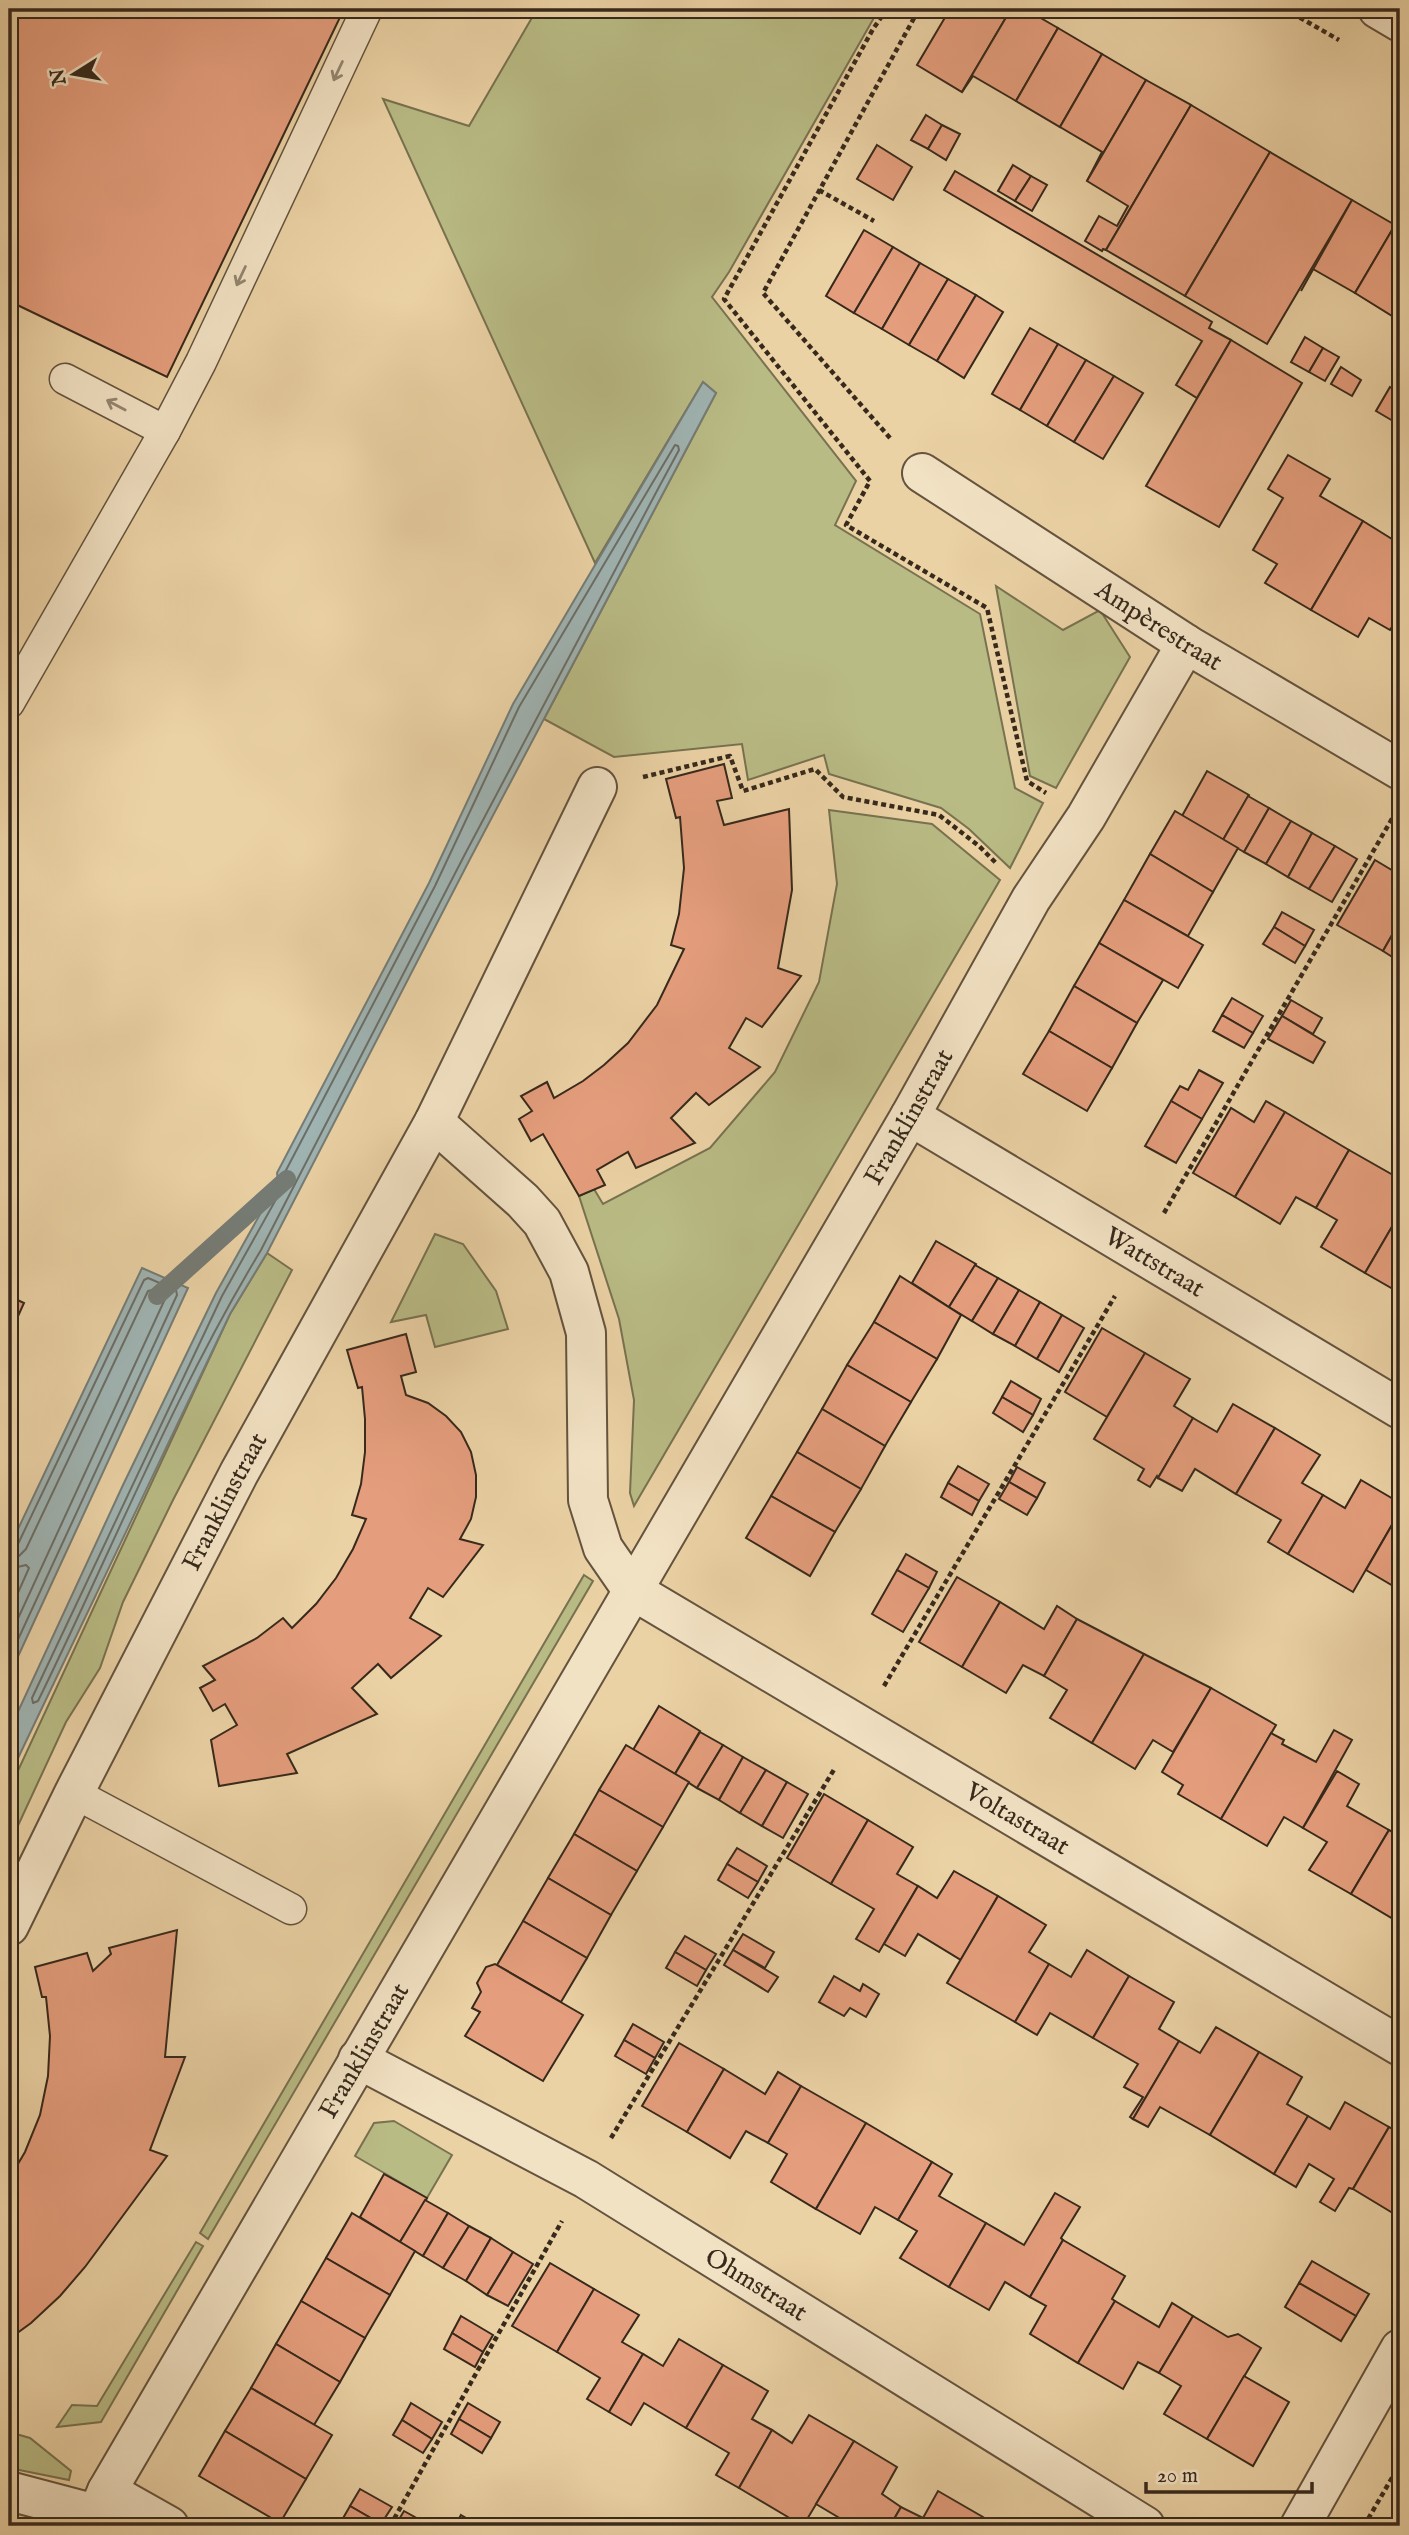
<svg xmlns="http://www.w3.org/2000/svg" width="1409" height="2535" font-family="'IM FELL English',serif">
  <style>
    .green { fill: #b9bb85; stroke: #787250; stroke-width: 2 }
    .water { fill: #9fb4b3; stroke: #757c76; stroke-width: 2 }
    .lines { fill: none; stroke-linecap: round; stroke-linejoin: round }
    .shore { stroke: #6b6e67; stroke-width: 2 }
    .stream { stroke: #757c76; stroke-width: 18 }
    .building { fill: #e59e7d; stroke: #37291b; stroke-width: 2 }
    .service-casing { stroke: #64533e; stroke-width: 33 }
    .minor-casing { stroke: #64533e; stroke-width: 42 }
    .path { stroke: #37291b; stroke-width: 4.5; stroke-dasharray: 5 3.5; stroke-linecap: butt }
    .service { stroke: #f2e2c4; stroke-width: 30 }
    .minor { stroke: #f2e2c4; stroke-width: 38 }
    .oneway { stroke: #948670 }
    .labels { text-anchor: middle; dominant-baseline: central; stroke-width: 7; stroke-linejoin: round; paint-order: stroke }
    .street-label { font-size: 26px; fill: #37291b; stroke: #f2e2c4 }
  </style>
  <rect width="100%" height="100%" fill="#ebd2a5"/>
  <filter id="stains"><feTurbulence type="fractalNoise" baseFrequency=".00286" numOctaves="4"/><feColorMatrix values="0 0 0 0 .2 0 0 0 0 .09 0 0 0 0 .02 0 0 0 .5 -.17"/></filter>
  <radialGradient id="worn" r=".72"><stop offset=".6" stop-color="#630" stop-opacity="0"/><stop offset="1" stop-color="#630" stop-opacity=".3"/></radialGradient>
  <!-- green -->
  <g class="green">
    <polygon points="537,9 879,9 729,272 712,297 856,481 835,525 980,614 1015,788 1043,803 1010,868 969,829 941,808 829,774 824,755 748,780 742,744 614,757 544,719 716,393 703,382 595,563 383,99 469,126"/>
    <polygon points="996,586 1063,630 1100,610 1130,657 1056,788 1030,776"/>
    <polygon points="829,810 932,824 1000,880 634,1506 630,1493 634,1400 619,1319 579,1196 594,1189 603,1204 710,1148 775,1072 819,982 837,884"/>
    <polygon points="435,1234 463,1244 496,1291 508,1329 435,1347 426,1315 391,1322"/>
    <polygon points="267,1253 292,1270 173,1500 123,1602 100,1668 66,1722 9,1845 9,1790 230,1314"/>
    <polygon points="584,1575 593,1581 208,2239 200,2233"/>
    <polygon points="394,2121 452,2155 427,2198 355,2156 374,2123"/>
    <polygon points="196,2242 203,2246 101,2422 57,2427 72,2405 97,2406"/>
    <polygon points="9,2432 30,2438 71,2471 69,2480 9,2468"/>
  </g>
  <!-- water -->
  <g class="water">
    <polygon points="703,382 716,393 470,859 267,1253 230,1314 9,1777 9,1731 123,1485 216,1293 278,1182 277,1173 429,883 513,704"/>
    <polygon points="142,1268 188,1288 9,1676 9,1548"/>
  </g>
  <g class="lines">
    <!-- shore -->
    <g class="shore">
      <path d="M675,445L678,446L679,450L659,487L464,856L261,1250C174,1394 112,1550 38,1701L33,1703L32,1698L222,1296L284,1185V1174L435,886L519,707Z"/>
      <polyline points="9,1549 15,1548 18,1544 144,1280 148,1278 176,1290 177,1295 9,1659"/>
      <polyline points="9,1558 19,1556 26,1549 148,1291 152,1290 164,1295 165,1299 9,1638"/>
      <polyline points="9,1569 26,1565 29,1568 9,1613"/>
    </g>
    <!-- stream -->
    <polyline class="stream" points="157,1296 287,1179"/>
  </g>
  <!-- building -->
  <g class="building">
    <polygon points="9,9 344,9 167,377 9,301"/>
    <polygon points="950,9 1011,9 962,92 917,65"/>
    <polygon points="1011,9 1025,9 1058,28 1016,101 973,76 962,92"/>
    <polygon points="1058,28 1102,54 1060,127 1016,101"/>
    <polygon points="1102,54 1146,80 1087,181 1102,152 1060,127"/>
    <polygon points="1146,80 1191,105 1106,250 1103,249 1102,251 1085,241 1099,216 1117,226 1128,206 1087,181"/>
    <polygon points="1191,105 1270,152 1185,296 1106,250"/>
    <polygon points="926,115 942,125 928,149 911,140"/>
    <polygon points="942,125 960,134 946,160 928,149"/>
    <polygon points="877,145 912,167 893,200 857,179"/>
    <polygon points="1270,152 1352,200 1267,344 1185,296"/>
    <polygon points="1013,165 1031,176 1015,201 998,191"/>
    <polygon points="955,171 1212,322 1209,328 1231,340 1197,398 1176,385 1202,341 944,190"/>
    <polygon points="1031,176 1047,185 1032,211 1015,201"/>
    <polygon points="1352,200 1395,225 1355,293 1313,269 1301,291"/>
    <polygon points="1395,225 1400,229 1400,313 1397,319 1355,293"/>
    <polygon points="864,230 893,247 854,313 826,296"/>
    <polygon points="893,247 920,263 882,329 854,313"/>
    <polygon points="920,263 948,279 909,345 882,329"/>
    <polygon points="948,279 976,295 937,361 909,345"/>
    <polygon points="976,295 1003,312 964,378 937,361"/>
    <polygon points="1030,328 1058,344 1020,410 992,394"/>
    <polygon points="1305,337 1323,348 1309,372 1291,362"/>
    <polygon points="1231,340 1302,383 1219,527 1146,486"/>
    <polygon points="1058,344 1086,360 1047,426 1020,410"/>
    <polygon points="1323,348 1339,357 1325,381 1309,372"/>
    <polygon points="1086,360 1114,376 1074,442 1047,426"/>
    <polygon points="1341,367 1361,380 1352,396 1331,384"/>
    <polygon points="1114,376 1143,393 1103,459 1074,442"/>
    <polygon points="1390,387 1400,393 1400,409 1393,421 1376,411"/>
    <polygon points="1288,455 1330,479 1320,496 1363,521 1311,610 1265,583 1277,564 1253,550 1283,498 1268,489"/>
    <polygon points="1363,521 1400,544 1400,614 1390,630 1369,618 1358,637 1311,610"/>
    <polygon points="724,764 732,798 717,801 724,825 789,809 792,890 778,968 801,976 762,1027 746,1018 729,1048 760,1067 709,1105 696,1093 671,1118 695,1143 636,1168 628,1152 597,1170 605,1185 579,1196 543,1134 531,1141 519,1119 532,1111 521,1096 547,1082 554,1098 583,1081 604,1065 628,1043 657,1005 684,949 671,945 679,914 684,868 680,817 676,818 666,779"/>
    <polygon points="1207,771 1249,795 1223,840 1182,816"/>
    <polygon points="1248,796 1269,808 1244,852 1223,840"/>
    <polygon points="1269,808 1291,821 1266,864 1244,852"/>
    <polygon points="1175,811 1238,848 1213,892 1150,854"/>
    <polygon points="1291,821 1312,833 1288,877 1266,864"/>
    <polygon points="1312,833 1335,846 1309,889 1288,877"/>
    <polygon points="1335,846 1357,859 1332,902 1309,889"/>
    <polygon points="1150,854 1213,892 1188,936 1124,900"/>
    <polygon points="1375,860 1400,875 1400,921 1383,951 1337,925"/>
    <polygon points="1124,900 1203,945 1178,988 1099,943"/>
    <polygon points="1282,912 1314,930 1305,946 1274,927"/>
    <polygon points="1400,921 1400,962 1383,951"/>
    <polygon points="1274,927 1305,946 1295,963 1263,944"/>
    <polygon points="1099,943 1163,980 1137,1023 1074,986"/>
    <polygon points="1074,986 1137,1023 1112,1068 1049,1031"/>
    <polygon points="1232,998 1263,1016 1253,1033 1222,1015"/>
    <polygon points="1291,1000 1322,1018 1313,1034 1282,1016"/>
    <polygon points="1222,1015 1253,1033 1244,1048 1213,1031"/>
    <polygon points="1282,1016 1325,1042 1313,1063 1268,1039"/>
    <polygon points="1049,1031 1112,1068 1087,1111 1023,1074"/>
    <polygon points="1199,1070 1223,1083 1202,1119 1171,1101 1180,1086 1188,1090"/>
    <polygon points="1171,1101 1202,1119 1176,1163 1145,1146"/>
    <polygon points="1266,1101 1285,1112 1235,1197 1193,1173 1231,1108 1254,1122"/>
    <polygon points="1285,1112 1349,1150 1316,1208 1296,1197 1280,1224 1235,1197"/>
    <polygon points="1349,1150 1400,1179 1400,1213 1365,1273 1321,1247 1337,1220 1316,1208"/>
    <polygon points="1400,1213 1400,1293 1365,1273"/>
    <polygon points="936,1241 976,1264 949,1307 912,1283"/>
    <polygon points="975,1265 998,1278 972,1321 949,1307"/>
    <polygon points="900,1276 961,1315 937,1359 874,1322"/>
    <polygon points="998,1278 1019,1290 993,1334 972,1321"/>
    <polygon points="1019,1290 1040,1302 1015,1346 993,1334"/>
    <polygon points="9,1296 24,1303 9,1336"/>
    <polygon points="1040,1302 1062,1315 1037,1359 1015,1346"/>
    <polygon points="1062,1315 1084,1328 1059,1372 1037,1359"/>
    <polygon points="874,1322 937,1359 911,1402 847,1365"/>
    <polygon points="1102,1328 1145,1353 1107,1417 1065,1392"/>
    <polygon points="406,1334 416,1372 401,1376 406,1395 428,1403 446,1416 461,1432 471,1452 476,1475 476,1497 471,1519 460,1539 483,1545 443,1597 428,1588 410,1618 441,1636 391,1678 378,1664 352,1688 377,1714 287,1754 297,1773 219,1786 211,1740 237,1725 225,1704 213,1711 200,1688 215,1680 203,1666 257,1638 283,1618 292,1628 316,1604 336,1578 353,1549 366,1519 352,1515 361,1484 365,1452 365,1419 362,1387 358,1388 347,1350"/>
    <polygon points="1145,1353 1190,1379 1174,1406 1193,1418 1158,1478 1157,1476 1150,1487 1138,1480 1144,1469 1094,1439"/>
    <polygon points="847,1365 911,1402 885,1446 822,1409"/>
    <polygon points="1011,1381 1041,1399 1033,1415 1002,1397"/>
    <polygon points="1002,1397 1033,1415 1023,1432 993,1413"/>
    <polygon points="1233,1404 1275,1428 1236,1494 1195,1469 1182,1491 1158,1478 1193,1418 1217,1432"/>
    <polygon points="822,1409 885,1446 861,1489 797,1452"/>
    <polygon points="1275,1428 1320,1455 1302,1483 1323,1495 1288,1554 1268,1542 1281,1520 1236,1494"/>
    <polygon points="797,1452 861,1489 835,1532 771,1496"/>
    <polygon points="958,1466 989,1484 979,1501 948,1483"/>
    <polygon points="1017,1467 1045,1483 1037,1498 1009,1482"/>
    <polygon points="1361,1480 1400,1503 1400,1511 1353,1592 1288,1554 1323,1495 1345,1508"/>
    <polygon points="1009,1482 1037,1498 1027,1515 999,1499"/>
    <polygon points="948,1483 979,1501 972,1515 941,1497"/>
    <polygon points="771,1496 835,1532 810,1576 746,1538"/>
    <polygon points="1400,1511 1400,1590 1366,1570"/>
    <polygon points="906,1554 937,1572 929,1588 897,1570"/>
    <polygon points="897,1570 929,1588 903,1632 872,1614"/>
    <polygon points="957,1577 1000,1602 962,1667 919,1642"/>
    <polygon points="1000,1602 1044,1629 1057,1606 1077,1619 1044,1676 1023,1665 1006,1693 962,1667"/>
    <polygon points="1077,1619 1144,1654 1092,1743 1050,1718 1067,1690 1044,1676"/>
    <polygon points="1144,1654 1211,1688 1173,1752 1153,1740 1135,1769 1092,1743"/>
    <polygon points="1211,1688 1276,1725 1221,1819 1178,1794 1183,1785 1162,1772"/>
    <polygon points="659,1706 700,1731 675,1774 633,1750"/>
    <polygon points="1334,1730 1352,1740 1303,1828 1284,1817 1267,1846 1221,1819 1271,1733 1284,1740 1282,1744 1316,1762"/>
    <polygon points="700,1732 723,1745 697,1788 675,1774"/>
    <polygon points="626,1745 689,1782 663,1827 599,1790"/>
    <polygon points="723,1745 743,1757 719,1800 697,1788"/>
    <polygon points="743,1757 766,1770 740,1813 719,1800"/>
    <polygon points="766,1770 787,1782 762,1826 740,1813"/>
    <polygon points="1337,1771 1359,1784 1347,1806 1389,1830 1351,1894 1309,1870 1327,1842 1303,1828"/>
    <polygon points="787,1782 808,1794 783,1838 762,1826"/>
    <polygon points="599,1790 663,1827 637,1871 574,1834"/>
    <polygon points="824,1794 868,1820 831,1884 787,1858"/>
    <polygon points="868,1820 913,1847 897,1874 918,1886 879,1952 856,1939 874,1909 831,1884"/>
    <polygon points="1389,1830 1400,1837 1400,1911 1395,1920 1351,1894"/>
    <polygon points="574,1834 637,1871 611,1915 548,1878"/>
    <polygon points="737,1848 767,1866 758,1882 727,1864"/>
    <polygon points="727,1864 758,1882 748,1898 718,1880"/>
    <polygon points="954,1871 998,1896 961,1960 918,1934 905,1956 884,1944 918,1886 937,1898"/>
    <polygon points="548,1878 611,1915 587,1958 523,1921"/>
    <polygon points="998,1896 1046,1925 1029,1952 1049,1964 1015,2022 947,1983"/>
    <polygon points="523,1921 587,1958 561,2002 497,1965"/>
    <polygon points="177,1930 165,2057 185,2057 150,2150 167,2156 85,2267 60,2296 31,2323 9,2339 9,2179 25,2152 40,2115 48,2076 50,2036 46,1997 42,1997 35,1967 87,1953 93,1971 111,1954 109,1948"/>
    <polygon points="743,1934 774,1952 765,1968 733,1950"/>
    <polygon points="685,1936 716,1954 706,1970 675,1952"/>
    <polygon points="733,1950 778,1977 768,1992 724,1965"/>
    <polygon points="1087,1950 1129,1976 1093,2038 1050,2013 1037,2035 1015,2022 1049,1964 1071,1977"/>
    <polygon points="675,1952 706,1970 697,1986 666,1968"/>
    <polygon points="495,1964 583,2015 543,2081 465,2036 480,2012 472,2008 481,1992 477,1983 486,1967"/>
    <polygon points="834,1976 860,1991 863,1984 879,1994 866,2017 850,2008 844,2016 819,2002"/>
    <polygon points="1129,1976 1174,2002 1159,2029 1179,2041 1133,2119 1130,2117 1143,2097 1124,2087 1138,2064 1093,2038"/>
    <polygon points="633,2024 664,2042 655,2058 624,2040"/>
    <polygon points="1216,2027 1259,2052 1210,2135 1160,2107 1148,2127 1133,2119 1179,2041 1200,2053"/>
    <polygon points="624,2040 655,2058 646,2074 615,2056"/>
    <polygon points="679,2043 724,2069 687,2132 642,2106"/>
    <polygon points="1259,2052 1302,2077 1287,2104 1308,2116 1274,2174 1210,2135"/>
    <polygon points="724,2069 765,2094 778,2072 801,2086 768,2143 746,2131 730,2158 687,2132"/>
    <polygon points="801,2086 866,2123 816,2209 771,2182 787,2154 768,2143"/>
    <polygon points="1345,2102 1389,2127 1353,2189 1349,2188 1335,2211 1320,2202 1334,2179 1309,2164 1296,2187 1274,2174 1308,2116 1330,2129"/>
    <polygon points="866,2123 932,2162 898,2220 875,2207 860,2234 816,2209"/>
    <polygon points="1389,2127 1400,2134 1400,2209 1396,2215 1353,2189"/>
    <polygon points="932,2162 952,2174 939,2196 986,2223 949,2287 900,2258 917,2231 898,2220"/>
    <polygon points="384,2174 427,2198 400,2242 360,2217"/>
    <polygon points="1055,2193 1080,2207 1061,2238 1063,2240 1030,2297 1005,2282 989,2310 949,2287 986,2223 1024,2245"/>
    <polygon points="425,2200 448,2213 423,2256 400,2242"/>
    <polygon points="352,2213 415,2251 390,2295 326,2258"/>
    <polygon points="448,2213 469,2226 443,2268 423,2256"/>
    <polygon points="469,2226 491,2238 466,2281 443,2268"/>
    <polygon points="491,2238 513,2252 487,2295 466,2281"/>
    <polygon points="1063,2240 1125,2276 1112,2299 1115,2301 1078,2363 1030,2334 1046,2306 1030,2297"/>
    <polygon points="513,2252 533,2264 508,2306 487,2295"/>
    <polygon points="326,2258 390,2295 365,2338 301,2301"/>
    <polygon points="1312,2261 1369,2294 1356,2316 1299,2283"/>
    <polygon points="550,2263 594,2289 557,2352 512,2326"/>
    <polygon points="1299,2283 1356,2316 1341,2341 1285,2307"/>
    <polygon points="594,2289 639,2315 622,2342 643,2354 609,2412 587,2399 600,2378 557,2352"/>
    <polygon points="301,2301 365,2338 340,2382 276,2344"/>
    <polygon points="1115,2301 1159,2327 1172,2303 1193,2316 1159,2373 1138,2362 1123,2389 1078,2363"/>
    <polygon points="461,2316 493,2335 483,2352 452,2333"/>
    <polygon points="1193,2316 1228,2337 1238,2334 1261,2348 1207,2439 1164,2414 1181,2386 1159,2373"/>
    <polygon points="452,2333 483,2352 475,2367 444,2349"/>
    <polygon points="679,2339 723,2365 686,2428 644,2403 631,2425 609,2412 643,2354 663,2366"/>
    <polygon points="276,2344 340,2382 314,2425 251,2388"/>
    <polygon points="723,2365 768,2391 752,2419 772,2430 739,2488 716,2475 729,2453 686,2428"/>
    <polygon points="1244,2376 1289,2402 1253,2466 1207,2439"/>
    <polygon points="251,2388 332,2435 306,2479 225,2431"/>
    <polygon points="411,2403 442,2422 432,2439 402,2420"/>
    <polygon points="468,2403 500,2422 491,2438 459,2419"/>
    <polygon points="809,2415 854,2441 803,2526 739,2488 772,2430 792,2443"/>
    <polygon points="459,2419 491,2438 482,2453 451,2434"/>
    <polygon points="402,2420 432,2439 423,2453 393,2435"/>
    <polygon points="225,2431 306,2479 280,2523 199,2476"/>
    <polygon points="854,2441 897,2467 882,2494 901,2507 890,2526 853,2526 816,2504"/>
    <polygon points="360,2489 392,2507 381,2524 350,2506"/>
    <polygon points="938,2491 983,2517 977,2526 890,2526 901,2507 923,2518"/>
    <polygon points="350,2506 381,2524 380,2526 346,2526 347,2523 342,2520"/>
    <polygon points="404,2511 431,2526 395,2526"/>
    <polygon points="461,2515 480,2526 455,2526"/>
  </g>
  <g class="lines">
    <!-- service casing -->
    <g class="service-casing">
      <g id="service">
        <polyline points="65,379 165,431 201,362 367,9"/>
        <polyline points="9,703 165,431"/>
        <polyline points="74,1793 291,1909"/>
      </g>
    </g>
    <!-- minor casing -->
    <g class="minor-casing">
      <g id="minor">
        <polyline points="1378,9 1400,22"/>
        <path id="s1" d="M922,473L1186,644L1400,770"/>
        <path id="s2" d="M910,1116L1400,1409"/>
        <path id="s3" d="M434,1122L523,1201L542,1222L569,1272L586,1333L588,1500L603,1548L632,1590L1400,2046"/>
        <path id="s4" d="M9,1926L74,1793L239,1473L434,1122L597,787"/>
        <path id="s5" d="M358,2059L586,2179L1145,2526"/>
        <polyline points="9,2491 96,2514"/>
        <polyline points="107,2491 169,2526"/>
        <path id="s6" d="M92,2526L107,2491L910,1116L1031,899L1086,817L1186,644"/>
        <polyline points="1300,2526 1400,2349"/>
      </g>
    </g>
    <!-- path -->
    <g class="path">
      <polyline points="887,9 873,29 724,299 870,481 846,525 987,608 1027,781 1046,793"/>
      <polyline points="1285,9 1339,40"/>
      <polyline points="1392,71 1400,75"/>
      <polyline points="819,190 874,221"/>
      <polyline points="890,438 763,293 919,9"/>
      <polyline points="643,777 730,756 743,791 815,769 843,797 939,815 979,846 996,863"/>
      <polyline points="1164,1213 1393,817"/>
      <polyline points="884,1686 1115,1296"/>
      <polyline points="611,2138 835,1768"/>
      <polyline points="390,2526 562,2221"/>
      <polyline points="1364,2526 1400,2464"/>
    </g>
    <!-- service -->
    <use href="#service" class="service"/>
    <!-- minor -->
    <use href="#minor" class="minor"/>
  </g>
  <!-- one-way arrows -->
  <defs><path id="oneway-shaft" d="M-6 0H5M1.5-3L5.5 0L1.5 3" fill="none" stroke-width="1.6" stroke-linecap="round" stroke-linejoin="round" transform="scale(1.75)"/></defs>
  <g class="oneway">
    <use href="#oneway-shaft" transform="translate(338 71) rotate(115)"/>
    <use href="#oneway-shaft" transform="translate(241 276) rotate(115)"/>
    <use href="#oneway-shaft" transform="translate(116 405) rotate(-152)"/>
  </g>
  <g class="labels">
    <!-- street labels -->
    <g class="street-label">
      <text stroke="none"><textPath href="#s1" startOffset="282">Ampèrestraat</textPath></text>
      <text stroke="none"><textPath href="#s6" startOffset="1629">Franklinstraat</textPath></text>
      <text stroke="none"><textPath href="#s2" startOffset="285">Wattstraat</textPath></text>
      <text stroke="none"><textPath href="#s4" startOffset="476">Franklinstraat</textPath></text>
      <text stroke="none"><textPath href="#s3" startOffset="984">Voltastraat</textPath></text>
      <text stroke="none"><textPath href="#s6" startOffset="548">Franklinstraat</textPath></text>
      <text stroke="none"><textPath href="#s5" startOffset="458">Ohmstraat</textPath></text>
    </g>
  </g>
  <!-- margin -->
  <rect width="1409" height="2535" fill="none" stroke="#ebd2a5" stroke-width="35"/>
  <rect x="10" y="10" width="1388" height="2514" fill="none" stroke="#37291b" stroke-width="3.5"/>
  <rect x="18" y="18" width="1374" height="2500" fill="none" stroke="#37291b" stroke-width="2"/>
  <!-- north arrow -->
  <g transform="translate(74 74) rotate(259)" stroke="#f2e2c4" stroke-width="5" paint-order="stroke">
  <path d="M0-5L12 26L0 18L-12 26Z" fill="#37291b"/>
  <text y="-10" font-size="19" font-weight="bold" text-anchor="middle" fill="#37291b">N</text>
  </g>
  <!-- scale -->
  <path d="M1146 2482v10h166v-10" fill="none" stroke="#37291b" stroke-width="3.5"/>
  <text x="1157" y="2482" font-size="21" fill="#37291b" stroke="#f2e2c4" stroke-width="5" paint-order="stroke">20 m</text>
  <rect width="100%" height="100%" filter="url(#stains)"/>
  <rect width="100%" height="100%" fill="url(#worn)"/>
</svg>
